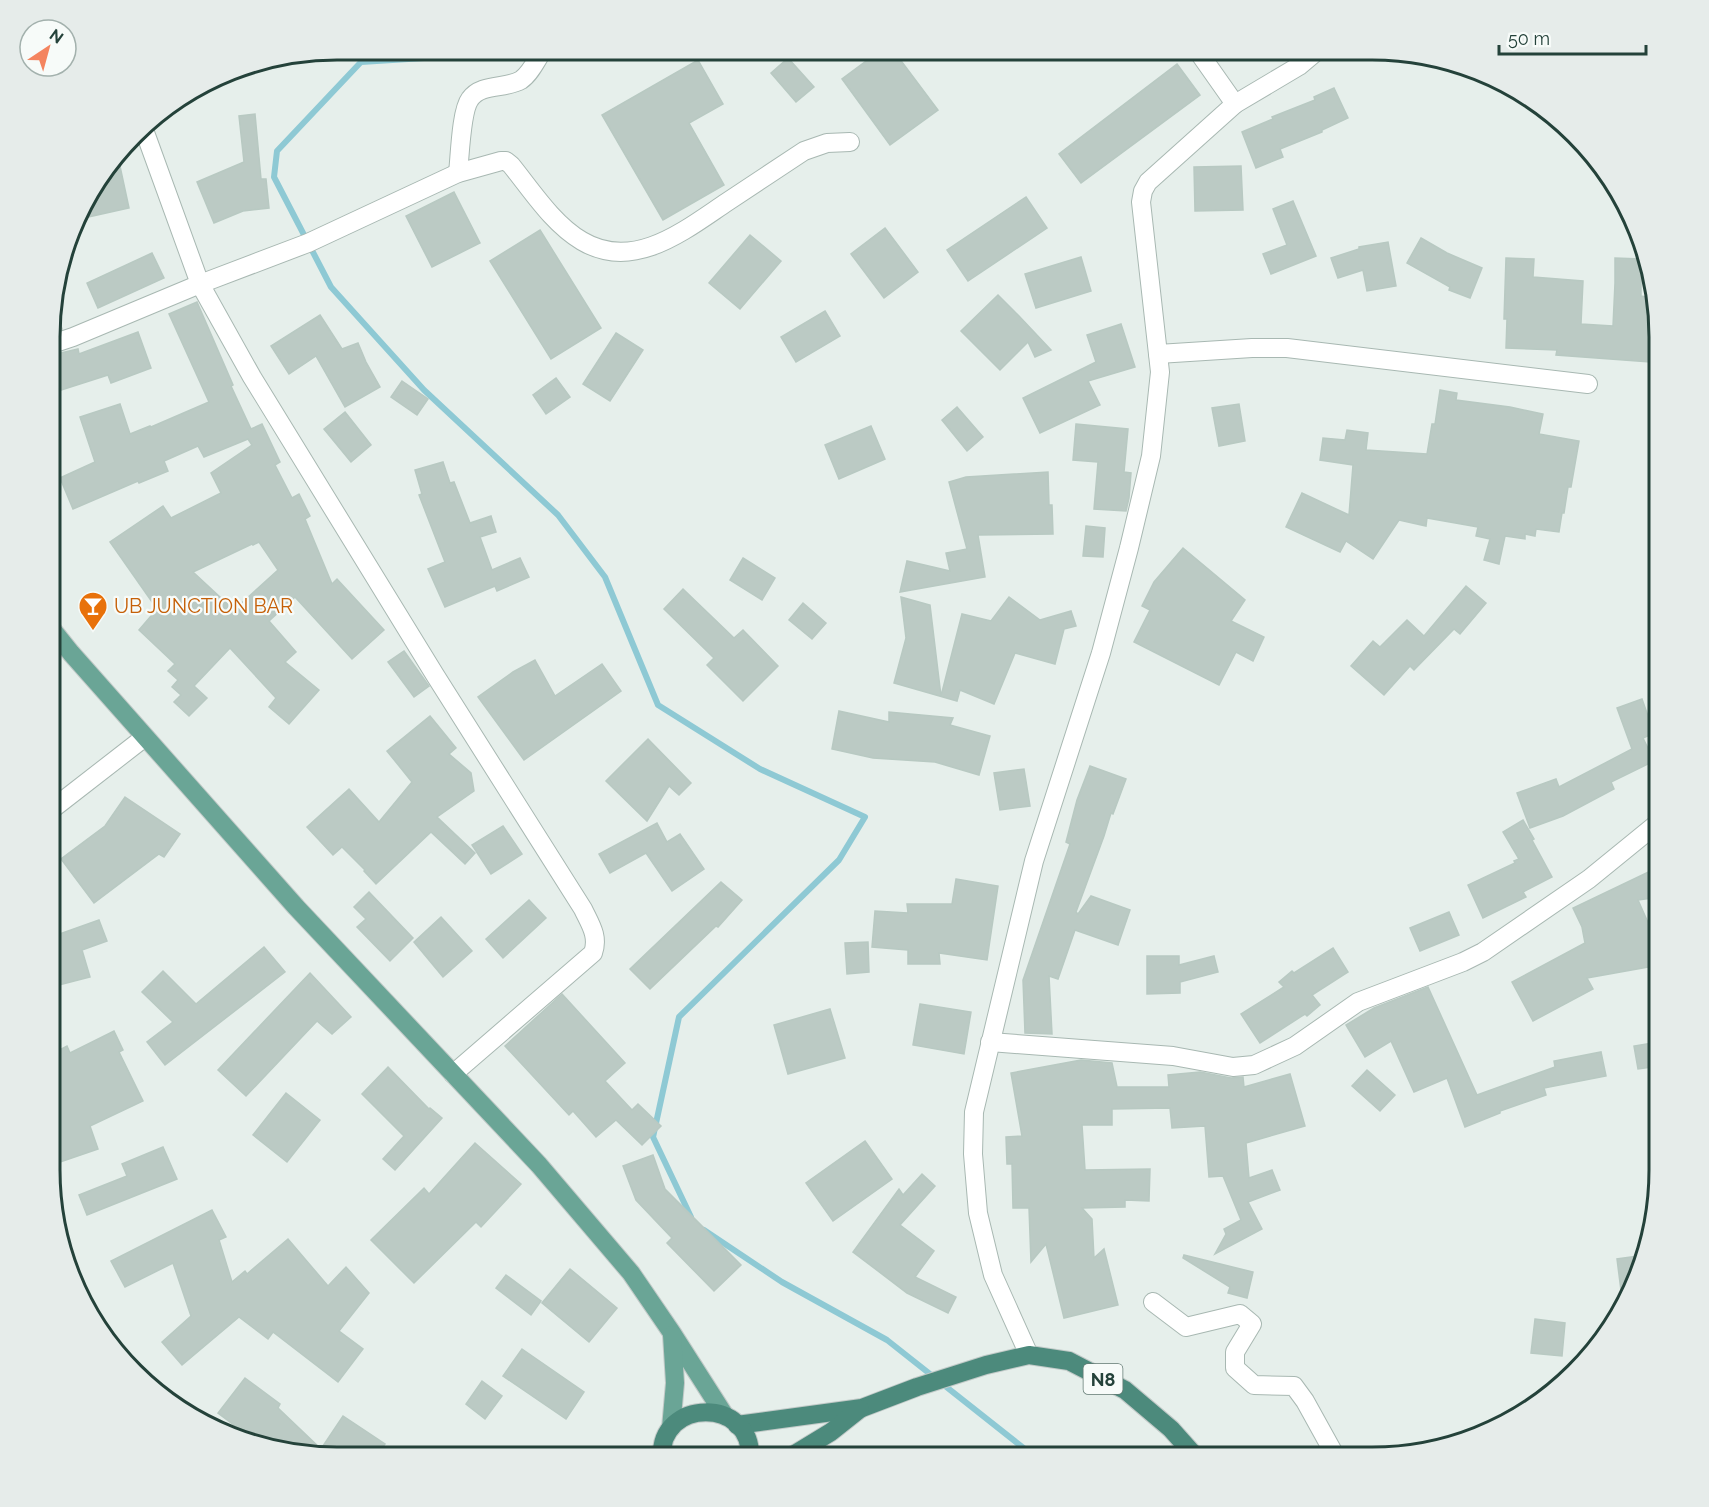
<svg xmlns="http://www.w3.org/2000/svg" width="1709" height="1507" font-family="Raleway,sans-serif">
  <style>
    .lines { fill: none; stroke-linecap: round; stroke-linejoin: round }
    .stream { stroke: #8ec9d4; stroke-width: 6 }
    .building { fill: #bbcac4; stroke: #b8c9c2; stroke-width: 1.5; fill-rule: evenodd }
    .minor-casing { stroke: #a8b8b2; stroke-width: 20 }
    .tertiary-casing { stroke: #a8b8b2; stroke-width: 20 }
    .primary-casing { stroke: #c2cac8; stroke-width: 20 }
    .trunk-casing { stroke: #c2cac8; stroke-width: 20 }
    .minor { stroke: #fff; stroke-width: 18 }
    .tertiary { stroke: #fff; stroke-width: 18 }
    .primary { stroke: #6aa596; stroke-width: 18 }
    .trunk { stroke: #4c8a7c; stroke-width: 18 }
    .labels { text-anchor: middle; dominant-baseline: central; stroke-width: 4.5; stroke-linejoin: round; paint-order: stroke }
    .shield { fill: #f7fbf9; stroke: #637a73; stroke-width: 1.5 }
    .shield-label { font-size: 18px; font-weight: bold; fill: #24423a }
    .food-label { font-size: 20px; fill: #c56008; stroke: #f7fbf9; text-anchor: start }
    .rim { fill: none; stroke: #24423a; stroke-width: 3 }
  </style>
  <rect width="100%" height="100%" fill="#e6efeb"/>
  <g class="lines">
    <!-- stream -->
    <g class="stream">
      <polyline points="488,50 487,54 361,62 277,151 274,177 331,287 424,390 558,515 605,577 658,705 760,769 865,817 839,860 679,1017 653,1137 691,1217"/>
      <polyline points="704,1230 782,1282 887,1340 1035,1457"/>
    </g>
  </g>
  <!-- building -->
  <g class="building">
    <polygon points="881,50 893,50 938,110 890,145 842,79"/>
    <polygon points="788,58 814,87 796,102 771,73"/>
    <polygon points="698,60 723,104 689,123 724,185 663,220 602,115"/>
    <polygon points="1177,64 1200,95 1081,183 1059,154"/>
    <polygon points="1334,88 1348,118 1322,130 1322,132 1280,149 1283,157 1256,168 1242,132 1273,119 1272,117 1315,100 1314,97"/>
    <polygon points="255,114 261,179 266,179 269,208 243,211 214,223 197,182 244,162 239,116"/>
    <polygon points="118,157 129,208 88,217 85,204 88,194"/>
    <polygon points="1241,166 1243,210 1195,211 1194,167"/>
    <polygon points="454,192 480,243 432,267 406,216"/>
    <polygon points="1026,197 1047,228 968,281 947,250"/>
    <polygon points="1293,201 1316,256 1271,274 1263,254 1287,245 1273,209"/>
    <polygon points="885,228 918,272 884,298 851,254"/>
    <polygon points="540,230 601,328 551,359 490,261"/>
    <polygon points="750,235 781,261 740,309 709,283"/>
    <polygon points="1421,238 1447,253 1482,268 1470,298 1449,290 1450,287 1407,263"/>
    <polygon points="1388,242 1396,286 1367,291 1363,270 1338,278 1331,258 1359,249 1359,247"/>
    <polygon points="152,253 164,278 98,308 87,283"/>
    <polygon points="1081,257 1091,291 1036,308 1025,274"/>
    <polygon points="1506,258 1534,259 1533,277 1583,281 1581,324 1613,326 1615,283 1615,258 1641,259 1641,296 1647,297 1645,312 1653,312 1650,362 1556,355 1557,350 1506,348 1507,319 1504,319"/>
    <polygon points="998,295 1019,316 1051,350 1035,357 1028,342 1000,370 961,331"/>
    <path d="M197,302L233,385L231,386L251,429L262,424L280,462L275,465L292,498L299,494L310,516L305,519L332,584L337,579L384,630L352,659L295,597L269,621L296,652L285,662L319,690L289,724L269,707L276,698L230,648L194,686L207,698L189,716L174,702L181,695L172,687L178,680L168,671L175,664L139,630L157,609L110,542L163,506L171,518L221,493L211,473L252,445L248,439L204,457L198,446L164,461L168,471L139,483L138,481L73,509L60,478L95,462L80,417L120,404L130,434L150,426L151,427L209,402L169,314ZM259,542L278,570L234,610L193,572L252,544L253,545Z"/>
    <polygon points="52,307 55,307 62,329 52,332"/>
    <polygon points="825,311 840,336 796,362 781,337"/>
    <polygon points="320,315 342,349 358,343 366,362 380,387 345,407 316,356 289,374 271,346"/>
    <polygon points="1121,324 1135,367 1088,381 1100,405 1040,433 1023,398 1096,362 1087,335"/>
    <polygon points="138,332 151,368 111,383 108,375 52,393 52,355 78,349 79,354"/>
    <polygon points="616,333 643,350 610,401 583,384"/>
    <polygon points="556,378 570,397 546,414 533,395"/>
    <polygon points="402,381 428,399 417,415 391,397"/>
    <polygon points="1440,390 1457,393 1456,400 1510,407 1543,414 1539,434 1579,441 1571,487 1568,487 1564,513 1562,513 1559,532 1536,529 1535,536 1525,534 1525,539 1505,536 1499,564 1484,560 1490,539 1476,536 1478,527 1427,518 1426,526 1399,520 1373,559 1346,541 1340,552 1286,527 1302,493 1349,515 1353,465 1320,460 1323,438 1345,440 1347,430 1368,433 1366,450 1427,454 1432,424 1435,424"/>
    <polygon points="1239,404 1245,441 1219,446 1212,408"/>
    <polygon points="957,407 983,437 967,451 942,420"/>
    <polygon points="345,412 371,445 351,462 324,429"/>
    <polygon points="1076,424 1128,429 1124,472 1131,473 1129,498 1126,511 1094,509 1098,462 1073,460"/>
    <polygon points="871,426 885,459 839,479 825,445"/>
    <polygon points="443,462 450,483 454,482 470,523 491,516 496,532 480,537 492,570 520,558 529,577 497,591 495,586 445,607 428,569 445,562 419,495 422,494 415,470"/>
    <polygon points="1048,472 1049,505 1052,505 1053,534 978,535 985,577 900,592 907,561 950,571 946,553 967,549 949,482 966,477"/>
    <polygon points="1086,526 1105,528 1103,557 1083,556"/>
    <polygon points="1183,548 1245,600 1231,621 1264,637 1253,661 1236,652 1219,685 1134,642 1150,610 1142,606 1154,582"/>
    <polygon points="743,558 775,578 762,600 730,580"/>
    <polygon points="1466,586 1486,603 1460,634 1454,629 1414,670 1410,666 1384,695 1351,666 1373,641 1380,647 1407,620 1424,636"/>
    <polygon points="683,589 734,638 743,630 778,666 743,701 707,665 714,658 664,609"/>
    <polygon points="901,597 930,605 941,696 962,614 991,621 1009,597 1040,620 1071,611 1076,626 1064,629 1055,664 1015,653 994,704 960,690 957,701 894,683 906,638"/>
    <polygon points="803,603 826,623 812,639 789,620"/>
    <polygon points="404,651 429,686 414,697 388,662"/>
    <polygon points="535,660 555,696 602,664 621,691 524,760 478,697 513,672"/>
    <polygon points="1642,699 1654,733 1643,738 1654,761 1611,782 1614,789 1563,816 1530,828 1517,793 1556,779 1559,787 1632,749 1617,708"/>
    <polygon points="839,711 889,722 889,712 953,718 950,725 990,736 979,775 935,762 873,758 832,749"/>
    <polygon points="430,716 456,748 449,754 471,773 474,791 437,817 475,853 465,864 431,832 376,884 364,871 365,870 342,847 333,855 307,827 349,789 379,822 412,782 387,751"/>
    <polygon points="648,739 691,783 679,795 669,786 647,821 606,781"/>
    <polygon points="1090,766 1126,779 1113,814 1111,813 1104,836 1076,912 1078,914 1091,896 1130,910 1118,945 1075,930 1058,979 1049,976 1052,1034 1025,1033 1023,980 1070,844 1066,842 1077,800"/>
    <polygon points="1024,769 1030,806 1000,810 994,773"/>
    <polygon points="125,797 180,834 164,857 159,854 94,903 61,859 105,826"/>
    <polygon points="1523,820 1534,839 1532,840 1552,877 1523,892 1526,897 1483,918 1468,885 1515,863 1514,861 1519,859 1503,832"/>
    <polygon points="657,823 667,842 680,834 704,869 672,891 646,853 610,873 599,854"/>
    <polygon points="503,826 522,854 491,874 472,845"/>
    <polygon points="1659,867 1659,897 1638,900 1650,927 1654,944 1659,944 1659,965 1587,978 1593,989 1533,1021 1512,982 1585,943 1582,927 1573,908"/>
    <polygon points="956,879 998,886 987,960 939,953 940,964 908,964 908,950 872,947 875,911 908,913 907,904 952,904"/>
    <polygon points="721,882 742,900 718,927 716,926 650,989 630,969"/>
    <polygon points="369,892 413,938 390,961 357,927 366,919 354,907"/>
    <polygon points="529,900 546,918 503,958 486,939"/>
    <polygon points="1449,912 1459,935 1420,951 1410,928"/>
    <polygon points="441,917 472,951 443,977 414,942"/>
    <polygon points="99,920 107,941 82,950 90,977 51,987 51,937"/>
    <polygon points="868,942 869,972 847,974 845,943"/>
    <polygon points="264,947 285,972 165,1065 147,1042 173,1022 142,992 163,971 196,1004"/>
    <polygon points="1333,948 1348,972 1312,995 1320,1005 1307,1016 1305,1014 1260,1043 1241,1014 1284,987 1279,982 1292,971 1294,973"/>
    <polygon points="1147,956 1179,956 1179,965 1214,956 1218,972 1180,982 1180,993 1147,994"/>
    <polygon points="310,973 351,1017 332,1034 317,1021 246,1096 218,1070"/>
    <polygon points="1428,987 1477,1095 1555,1067 1554,1061 1601,1052 1606,1076 1544,1088 1546,1095 1500,1111 1500,1113 1465,1127 1447,1078 1414,1092 1391,1041 1365,1057 1346,1025 1374,1008"/>
    <polygon points="562,994 625,1063 605,1081 632,1110 638,1104 661,1126 642,1145 616,1120 596,1137 573,1111 569,1115 505,1046"/>
    <polygon points="920,1004 971,1012 964,1054 913,1045"/>
    <polygon points="830,1009 845,1058 788,1074 774,1025"/>
    <polygon points="114,1031 123,1050 119,1052 143,1101 90,1126 98,1149 60,1162 54,1144 50,1145 50,1055 67,1046 70,1053"/>
    <polygon points="1659,1042 1659,1066 1638,1069 1634,1046"/>
    <polygon points="1081,1060 1112,1063 1117,1087 1169,1087 1168,1075 1200,1072 1231,1078 1243,1077 1244,1087 1290,1074 1305,1126 1246,1143 1249,1178 1272,1170 1280,1190 1248,1202 1262,1229 1215,1254 1226,1234 1224,1229 1241,1220 1223,1176 1209,1177 1205,1126 1172,1128 1170,1108 1112,1109 1112,1125 1082,1125 1085,1170 1150,1169 1149,1201 1125,1200 1125,1207 1082,1208 1092,1219 1094,1258 1104,1249 1118,1305 1064,1318 1046,1244 1031,1262 1029,1208 1013,1208 1012,1164 1007,1164 1006,1137 1022,1136 1011,1073"/>
    <polygon points="388,1067 429,1109 430,1108 442,1118 395,1170 383,1159 404,1136 362,1094"/>
    <polygon points="1367,1070 1395,1095 1380,1111 1352,1086"/>
    <polygon points="286,1093 320,1120 287,1162 253,1135"/>
    <polygon points="865,1141 892,1179 833,1221 806,1183"/>
    <polygon points="475,1143 521,1184 481,1227 476,1222 414,1283 371,1240 424,1188 429,1194"/>
    <polygon points="163,1147 177,1179 87,1215 79,1195 127,1176 122,1164"/>
    <polygon points="653,1155 665,1189 741,1265 714,1291 667,1243 672,1238 636,1200 623,1166"/>
    <polygon points="922,1174 935,1186 900,1225 934,1251 915,1277 956,1297 948,1313 907,1293 853,1252 899,1189 903,1195"/>
    <polygon points="212,1210 226,1237 219,1240 232,1282 245,1271 247,1274 288,1239 328,1286 346,1267 369,1293 339,1331 363,1349 338,1382 273,1332 268,1339 239,1317 182,1365 162,1342 191,1316 173,1263 125,1287 111,1261"/>
    <polygon points="1184,1255 1253,1272 1247,1298 1228,1293 1230,1287 1183,1258"/>
    <polygon points="1639,1256 1630,1297 1623,1306 1617,1259"/>
    <polygon points="570,1269 617,1308 589,1342 542,1303"/>
    <polygon points="506,1275 541,1301 531,1315 496,1288"/>
    <polygon points="1535,1319 1565,1323 1562,1356 1531,1353"/>
    <polygon points="522,1349 584,1392 566,1419 503,1376"/>
    <polygon points="245,1378 280,1404 278,1408 321,1449 343,1416 385,1444 376,1457 337,1457 250,1437 218,1413"/>
    <polygon points="482,1381 502,1396 485,1419 466,1404"/>
  </g>
  <g class="lines">
    <!-- minor casing -->
    <g class="minor-casing">
      <g id="minor">
        <polyline points="1235,104 1299,66 1318,50"/>
        <path d="M143,127L200,284L252,377L435,675L583,909C590,924 599,936 593,953L453,1074"/>
        <path d="M458,173C460,156 461,111 470,99C481,83 506,89 521,80C531,73 537,59 543,50"/>
        <path d="M52,344L73,337L200,284L308,243L458,173L501,161H506L511,165C532,191 553,224 582,241C634,272 685,230 727,202C753,185 778,168 804,151L827,143L850,142"/>
        <polyline points="1158,354 1252,348 1287,348 1588,384"/>
        <polyline points="990,1042 1173,1056 1233,1067 1254,1065 1295,1046 1358,1002 1463,962 1483,952 1589,879 1659,822"/>
        <polyline points="1153,1302 1186,1327 1240,1314 1252,1324 1235,1352 1235,1368 1254,1385 1294,1386 1305,1401 1336,1457"/>
        <polyline points="1029,1355 993,1275 978,1213 973,1154 974,1112 1034,861 1101,653 1129,548 1151,456 1160,372 1141,202 1143,191 1148,182 1235,104 1197,50"/>
      </g>
    </g>
    <!-- tertiary casing -->
    <g class="tertiary-casing">
      <polyline id="tertiary" points="51,810 145,737"/>
    </g>
    <!-- primary casing -->
    <g class="primary-casing">
      <g id="primary">
        <polyline points="51,628 71,653 296,907 539,1165 631,1273 672,1333 725,1416"/>
        <polyline points="671,1428 675,1383 672,1335"/>
      </g>
    </g>
    <!-- trunk casing -->
    <g class="trunk-casing">
      <g id="trunk">
        <polyline points="737,1425 862,1408 917,1387 986,1365 1029,1355 1069,1361 1125,1390 1171,1429 1196,1457"/>
        <path d="M662,1457C659,1398 752,1397 750,1457"/>
        <polyline points="790,1457 831,1432 860,1409"/>
      </g>
    </g>
    <!-- minor -->
    <use href="#minor" class="minor"/>
    <!-- tertiary -->
    <use href="#tertiary" class="tertiary"/>
    <!-- primary -->
    <use href="#primary" class="primary"/>
    <!-- trunk -->
    <use href="#trunk" class="trunk"/>
  </g>
  <!-- icons -->
  <defs>
    <g id="bar-pin" transform="scale(1.5)"><path d="M0 17L-7.5 6A9.5 9.5 0 1 1 7.5 6Z" fill="#e8710a" stroke="#f7fbf9"/><path d="M-6-5H6L.8 .8V4.5H3.5V6h-7V4.5H-.8V.8Z" fill="#fff"/></g>
  </defs>
  <g fill-rule="evenodd">
    <use href="#bar-pin" x="93" y="606"/>
  </g>
  <g class="labels">
    <!-- shield labels -->
    <rect class="shield" x="1083.5" y="1364" width="39" height="30" rx="4.5"/>
    <g class="shield-label">
      <text x="1103" y="1379">N8</text>
    </g>
    <!-- food labels -->
    <g class="food-label">
      <text x="114" y="606">UB JUNCTION BAR</text>
    </g>
  </g>
  <!-- crop -->
  <path d="M0 0H1709V1507H0ZM337 60H1372A277 277 0 0 1 1649 337V1170A277 277 0 0 1 1372 1447H337A277 277 0 0 1 60 1170V337A277 277 0 0 1 337 60Z" fill="#e6ecea" fill-rule="evenodd"/>
  <path class="rim" d="M337 60H1372A277 277 0 0 1 1649 337V1170A277 277 0 0 1 1372 1447H337A277 277 0 0 1 60 1170V337A277 277 0 0 1 337 60Z"/>
  <!-- north arrow -->
  <g transform="translate(48 48) rotate(36)"><circle r="28" fill="#f7fbf9" stroke="#a3b1ad" stroke-width="1.5"/>
  <path d="M0-4.5L10 22L0 15L-10 22Z" fill="#f4845f"/>
  <text y="-9" font-size="16" font-weight="bold" text-anchor="middle" fill="#24423a">N</text>
  </g>
  <!-- scale -->
  <path d="M1499 45v9h147v-9" fill="none" stroke="#24423a" stroke-width="3"/>
  <text x="1508" y="45" font-size="18" fill="#24423a" stroke="#f7fbf9" stroke-width="4.5" paint-order="stroke">50 m</text>
</svg>
